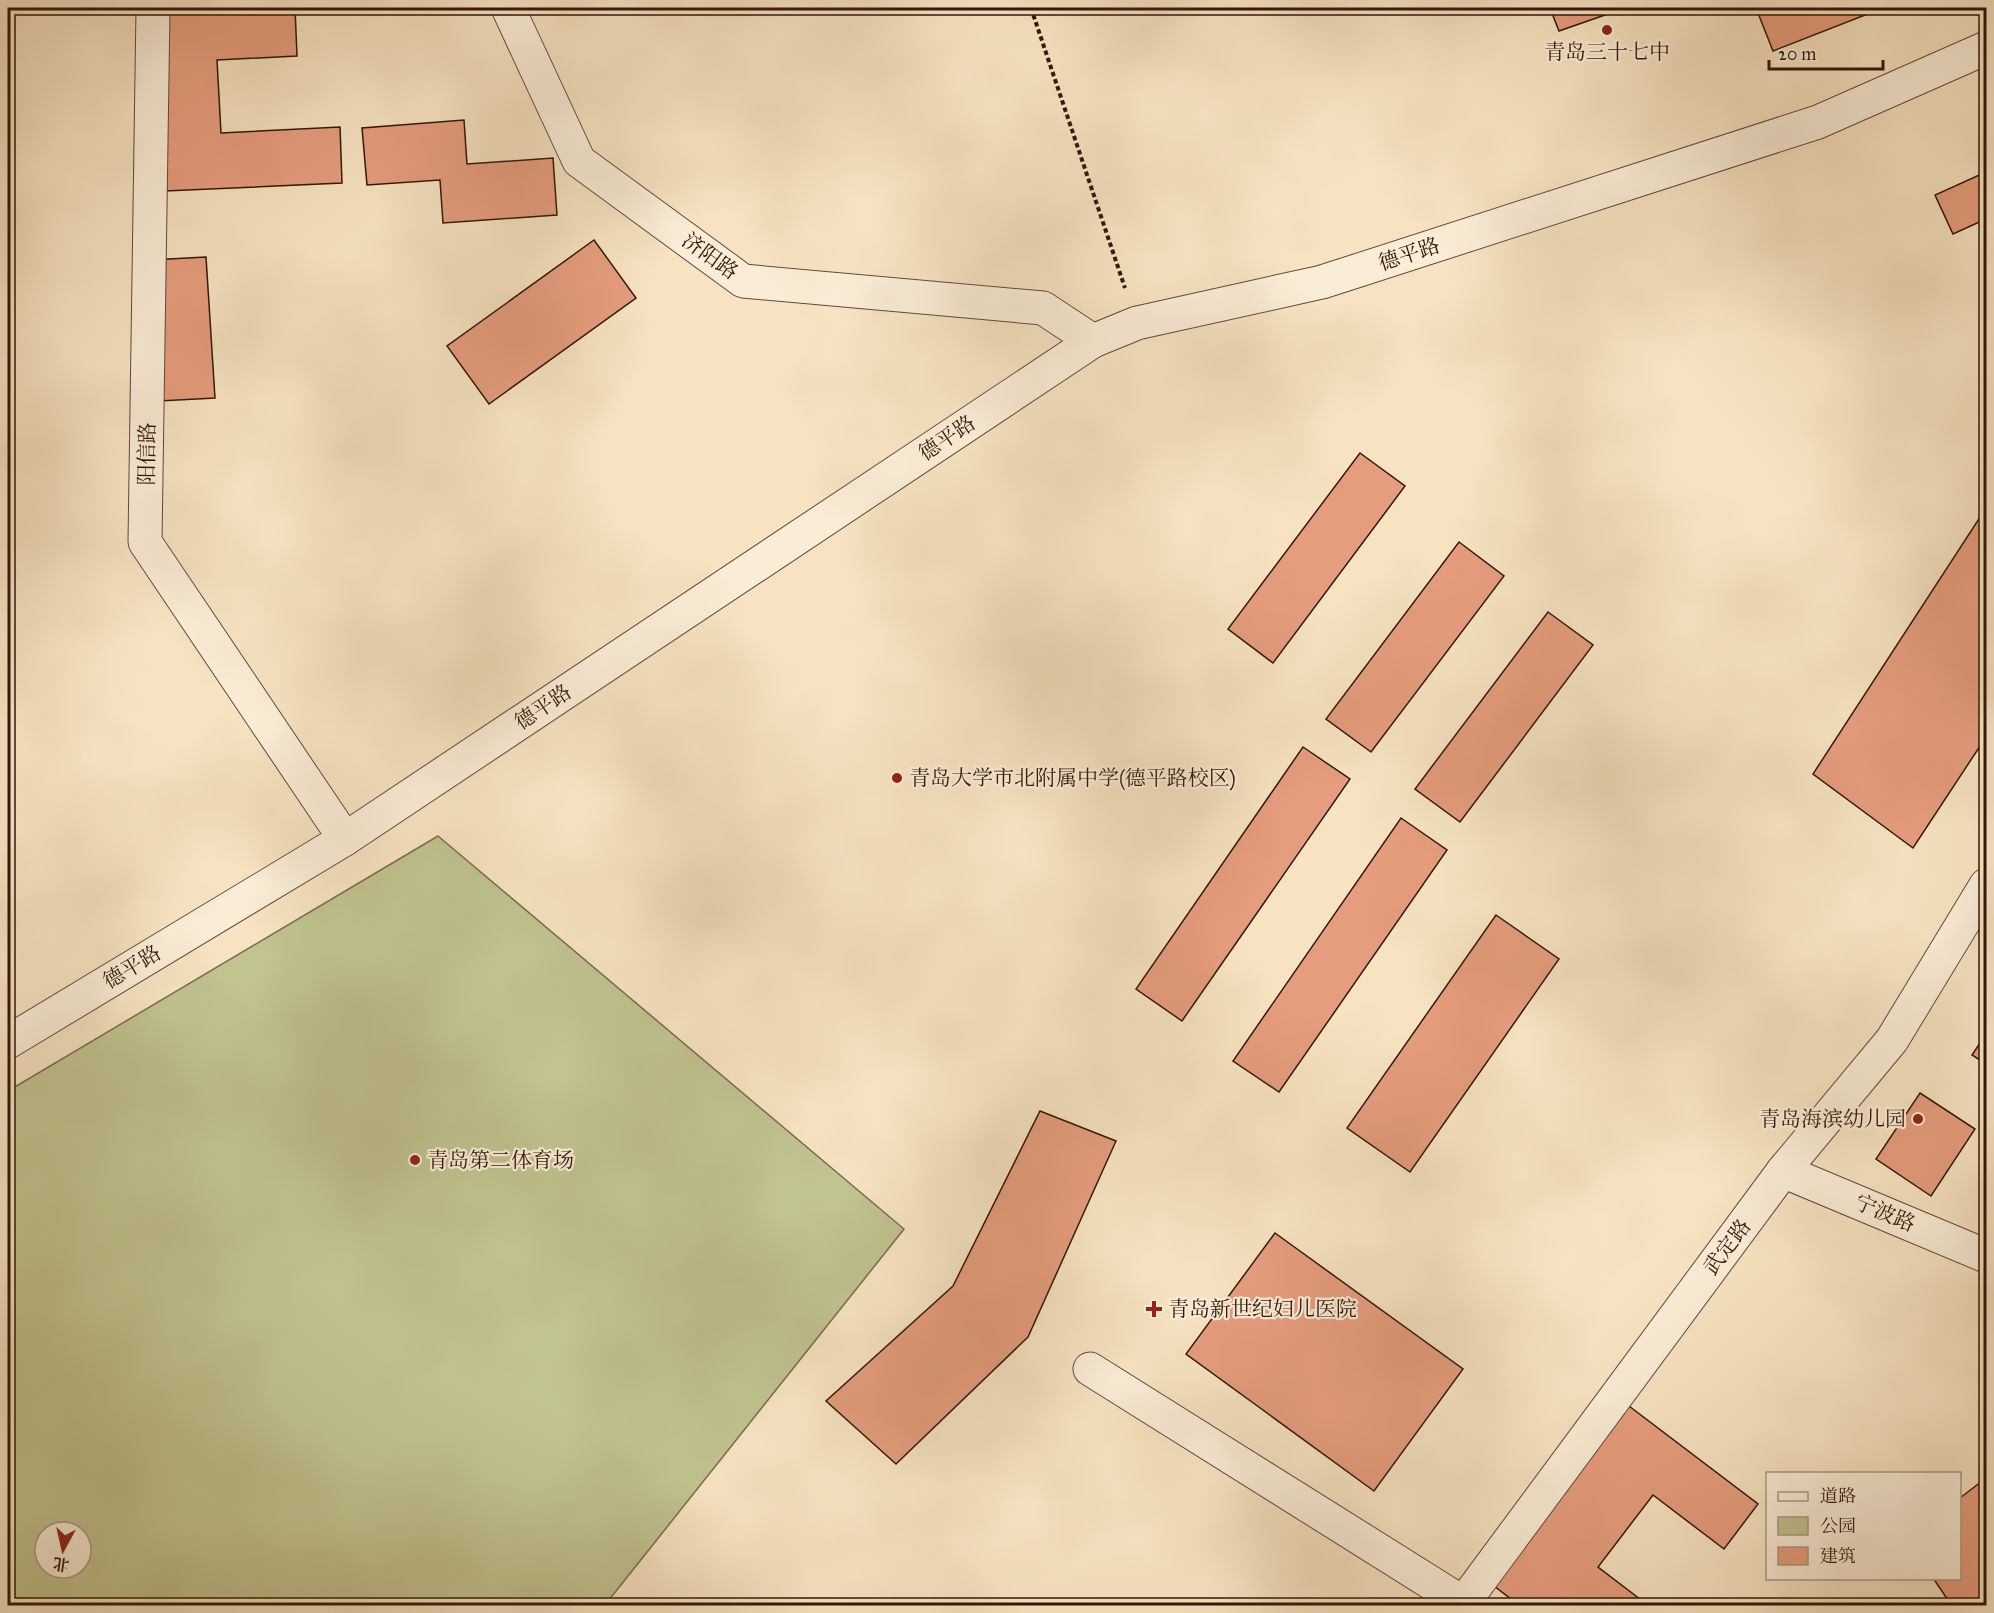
<svg xmlns="http://www.w3.org/2000/svg" width="1994" height="1613" font-family="'IM FELL Great Primer','Noto Serif SC',serif">
  <style>
    .green { fill: #c1c390; stroke: #7a6c4c; stroke-width: 1.5; fill-rule: evenodd }
    .building { fill: #e69d7f; stroke: #321609; stroke-width: 1.5 }
    .lines { fill: none; stroke-linecap: round; stroke-linejoin: round }
    .minor-casing { stroke: #634937; stroke-width: 35 }
    .path { stroke: #321609; stroke-width: 4; stroke-dasharray: 4.5 3; stroke-linecap: butt }
    .minor { stroke: #faedd7; stroke-width: 33 }
    .poi-dot { fill: #8f2418; stroke: #faedd7; stroke-width: 2 }
    .labels { text-anchor: middle; dominant-baseline: central; stroke-width: 4.5; stroke-linejoin: round; paint-order: stroke }
    .poi-label { font-size: 21px; fill: #321609; stroke: #faedd7; text-anchor: start }
    .street-label { font-size: 21px; fill: #321609; stroke: #faedd7 }
  </style>
  <rect width="100%" height="100%" fill="#f7e3c2"/>
  <filter id="stains"><feTurbulence type="fractalNoise" baseFrequency=".00333" numOctaves="4"/><feColorMatrix values="0 0 0 0 .2 0 0 0 0 .09 0 0 0 0 .02 0 0 0 .5 -.17"/></filter>
  <radialGradient id="worn" r=".72"><stop offset=".6" stop-color="#630" stop-opacity="0"/><stop offset="1" stop-color="#630" stop-opacity=".3"/></radialGradient>
  <!-- green -->
  <path class="green" d="M438,836L904,1229L605,1605H8V1091ZM45,1532H81V1568H45Z"/>
  <!-- building -->
  <g class="building">
    <polygon points="156,8 295,8 297,56 217,60 221,133 340,127 342,183 165,191"/>
    <polygon points="1550,8 1625,8 1559,31"/>
    <polygon points="1756,8 1883,8 1773,51"/>
    <polygon points="464,120 467,164 553,158 557,215 443,223 440,180 367,185 362,128"/>
    <polygon points="1986,172 1986,219 1953,234 1935,195"/>
    <polygon points="594,240 636,298 489,404 447,346"/>
    <polygon points="206,257 215,398 159,401 150,260"/>
    <polygon points="1360,453 1405,486 1273,663 1228,629"/>
    <polygon points="1986,508 1986,737 1913,848 1813,774"/>
    <polygon points="1459,542 1504,576 1371,752 1326,719"/>
    <polygon points="1548,612 1593,645 1460,822 1415,789"/>
    <polygon points="1303,747 1350,779 1182,1021 1136,989"/>
    <polygon points="1401,818 1447,850 1279,1092 1233,1061"/>
    <polygon points="1496,915 1559,959 1410,1172 1347,1128"/>
    <polygon points="1986,1034 1986,1064 1972,1055"/>
    <polygon points="1920,1093 1975,1129 1931,1196 1876,1159"/>
    <polygon points="1040,1111 1116,1141 1028,1337 896,1464 826,1401 953,1286"/>
    <polygon points="1275,1233 1463,1369 1374,1491 1186,1354"/>
    <polygon points="1625,1403 1758,1504 1724,1549 1653,1495 1598,1567 1649,1606 1520,1606 1489,1582"/>
    <polygon points="1986,1478 1986,1606 1952,1606 1933,1578 1960,1578 1960,1498"/>
  </g>
  <g class="lines">
    <!-- minor casing -->
    <g class="minor-casing">
      <g id="minor">
        <polyline points="153,8 145,542 345,839"/>
        <polyline points="508,8 579,161 743,281 1043,308 1093,341"/>
        <polyline points="8,1042 345,839 1093,341 1137,323 1322,282 1818,122 1986,48"/>
        <polyline points="1783,1171 1986,1256"/>
        <polyline points="1090,1369 1468,1606"/>
        <polyline points="1461,1606 1783,1171 1892,1040 1986,885"/>
      </g>
    </g>
    <!-- path -->
    <polyline class="path" points="1031,8 1125,288"/>
    <!-- minor -->
    <use href="#minor" class="minor"/>
  </g>
  <!-- markers -->
  <g class="poi-dot">
    <circle cx="1607" cy="30" r="6"/>
    <circle cx="897" cy="778" r="6"/>
    <circle cx="1918" cy="1119" r="6"/>
    <circle cx="415" cy="1160" r="6"/>
    <path d="M1151 1300h6v6h6v6h-6v6h-6v-6h-6v-6h6z"/>
  </g>
  <g class="labels">
    <!-- poi labels -->
    <g class="poi-label">
      <text x="1607" y="52" text-anchor="middle">青岛三十七中</text>
      <text x="909" y="778">青岛大学市北附属中学(德平路校区)</text>
      <text x="1906" y="1119" text-anchor="end">青岛海滨幼儿园</text>
      <text x="427" y="1160">青岛第二体育场</text>
      <text x="1168" y="1309">青岛新世纪妇儿医院</text>
    </g>
    <!-- street labels -->
    <g class="street-label">
      <text transform="translate(1409 254) rotate(-18)">德平路</text>
      <text transform="translate(710 256) rotate(36)">济阳路</text>
      <text transform="translate(947 438) rotate(-34)">德平路</text>
      <text transform="translate(147 454) rotate(-89)">阳信路</text>
      <text transform="translate(543 707) rotate(-34)">德平路</text>
      <text transform="translate(132 967) rotate(-31)">德平路</text>
      <text transform="translate(1885 1213) rotate(23)">宁波路</text>
      <text transform="translate(1727 1247) rotate(-53)">武定路</text>
    </g>
  </g>
  <!-- margin -->
  <rect width="1994" height="1613" fill="none" stroke="#f7e3c2" stroke-width="30"/>
  <rect x="9" y="9" width="1976" height="1595" fill="none" stroke="#321609" stroke-width="3"/>
  <rect x="15" y="15" width="1964" height="1583" fill="none" stroke="#321609" stroke-width="1.5"/>
  <!-- legend -->
  <rect x="1766" y="1472" width="195" height="108" fill="#faedd7" stroke="#aa9785" stroke-width="1.5"/>
  <rect x="1778" y="1492" width="30" height="9" fill="#faedd7" stroke="#aa9785" stroke-width="1.5"/>
  <text x="1820" y="1502" font-size="18" fill="#321609">道路</text>
  <rect x="1778" y="1517" width="30" height="18" fill="#c1c390" stroke="#aa9785" stroke-width="1.5"/>
  <text x="1820" y="1532" font-size="18" fill="#321609">公园</text>
  <rect x="1778" y="1547" width="30" height="18" fill="#e69d7f" stroke="#aa9785" stroke-width="1.5"/>
  <text x="1820" y="1562" font-size="18" fill="#321609">建筑</text>
  <!-- north arrow -->
  <g transform="translate(63 1550) rotate(188)"><circle r="28" fill="#faedd7" stroke="#aa9785" stroke-width="1.5"/>
  <path d="M0-4.5L10 22L0 15L-10 22Z" fill="#8f2418"/>
  <text y="-9" font-size="16" font-weight="bold" text-anchor="middle" fill="#321609">北</text>
  </g>
  <!-- scale -->
  <path d="M1769 60v9h114v-9" fill="none" stroke="#321609" stroke-width="3"/>
  <text x="1778" y="60" font-size="18" fill="#321609" stroke="#faedd7" stroke-width="4.5" paint-order="stroke">20 m</text>
  <rect width="100%" height="100%" filter="url(#stains)"/>
  <rect width="100%" height="100%" fill="url(#worn)"/>
</svg>
